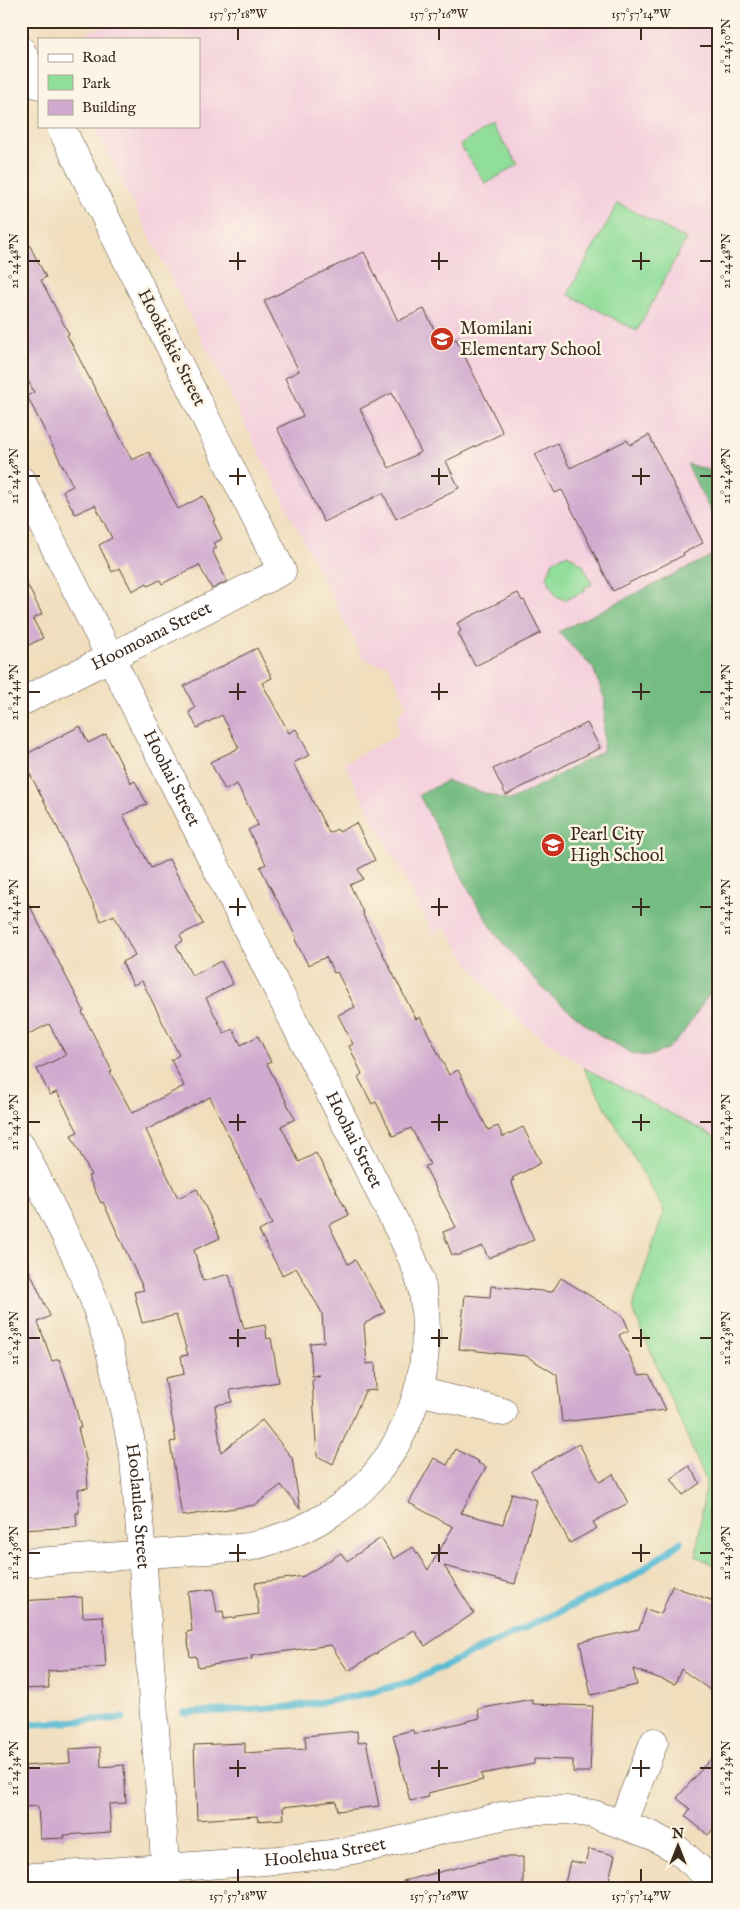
<svg xmlns="http://www.w3.org/2000/svg" width="740" height="1909" font-family="'IM FELL English',serif">
  <style>
    .built { fill: #f4cfdd }
    .green { fill: #91dd9a; stroke: #66845c }
    .forest { fill: #74bc82; stroke: #587350 }
    .lines { fill: none; stroke-linecap: round; stroke-linejoin: round }
    .stream { stroke: #55bad3; stroke-width: 7 }
    .building { fill: #d1abcf; fill-rule: evenodd }
    .minor-casing { stroke: #564536; stroke-width: 29 }
    .minor { stroke: #fff; stroke-width: 28 }
    .ticks { fill: none; stroke: #3b2a1e; stroke-width: 2 }
    .labels { text-anchor: middle; dominant-baseline: central; stroke-width: 5; stroke-linejoin: round; paint-order: stroke }
    .poi-label { font-size: 18px; fill: #3b2a1e; stroke: #fcf5e5; text-anchor: start }
    .street-label { font-size: 18px; fill: #3b2a1e; stroke: #fcf5e5 }
    .neatline { fill: none; stroke: #3b2a1e; stroke-width: 2 }
    .ticks-label { font-size: 12px; text-anchor: middle; fill: #3b2a1e }
  </style>
  <rect width="100%" height="100%" fill="#fcf5e5"/>
  <filter id="ink" filterUnits="userSpaceOnUse"><feTurbulence type="fractalNoise" baseFrequency=".02" numOctaves="2"/><feDisplacementMap in="SourceGraphic" scale="10" xChannelSelector="R" yChannelSelector="G"/><feConvolveMatrix kernelMatrix="1 2 1 2 8 2 1 2 1" color-interpolation-filters="sRGB"/></filter>
  <filter id="wash" filterUnits="userSpaceOnUse"><feTurbulence type="fractalNoise" baseFrequency=".0096" numOctaves="4" result="noise"/><feDisplacementMap in="SourceGraphic" scale="20" xChannelSelector="R" yChannelSelector="G"/><feGaussianBlur stdDeviation="1.12" result="paint"/><feColorMatrix in="noise" values="0 0 0 0 0 0 0 0 0 0 0 0 0 0 0 0 0 1.4 0 .05"/><feComposite in="paint" operator="in"/></filter>
  <g filter="url(#wash)">
    <rect width="100%" height="100%" fill="#f0debd"/>
    <!-- built -->
    <polygon class="built" points="120,21 719,21 719,1139 583,1067 527,1027 495,996 474,971 445,927 434,934 344,763 399,735 397,726 398,717 407,704 387,663 379,664 370,661 362,656 94,126 199,126 199,39 68,39"/>
    <!-- green -->
    <g class="green">
      <polygon points="491,125 518,164 486,184 460,145"/>
      <polygon points="618,203 686,239 637,331 568,294"/>
      <polygon points="568,554 583,565 592,584 584,588 585,591 565,600 556,596 547,577 553,561"/>
      <polygon points="583,1067 719,1139 719,1568 696,1556 706,1481 632,1308 664,1211"/>
    </g>
    <!-- forest -->
    <g class="forest">
      <polygon points="687,464 719,473 719,529"/>
      <polygon points="719,552 719,940 710,952 712,990 681,1036 667,1049 649,1056 633,1054 598,1034 545,991 500,940 476,903 419,795 447,781 510,801 603,751 605,700 593,668 558,632"/>
    </g>
    <g class="lines">
      <!-- stream -->
      <g class="stream">
        <polyline points="184,1713 291,1707 352,1697 410,1682 631,1578 681,1542"/>
        <polyline points="21,1725 123,1718"/>
      </g>
    </g>
    <g id="blocks">
      <!-- building -->
      <g class="building">
        <polygon points="21,229 46,277 41,280 69,334 67,335 132,460 149,452 178,509 203,496 215,520 213,521 222,539 214,543 217,548 212,550 227,581 212,589 199,565 162,584 160,580 148,586 147,583 132,591 120,568 112,572 99,545 112,538 95,505 75,514 63,491 73,486 27,396 34,392 21,367"/>
        <path d="M364,252L398,321L424,309L442,345L456,339L503,433L446,461L459,488L396,519L383,493L324,522L277,428L303,416L285,378L299,371L264,301ZM392,393L421,452L389,468L360,409Z"/>
        <polygon points="649,435 703,543 683,553 684,555 613,591 562,490 555,493 535,454 557,443 570,468 627,440 630,445"/>
        <polygon points="21,572 42,614 33,619 43,638 21,649"/>
        <polygon points="518,593 522,601 524,600 541,633 475,666 458,633 461,631 457,623"/>
        <polygon points="257,648 272,678 262,683 289,733 296,729 310,755 293,763 329,833 337,829 339,832 356,823 375,860 358,869 363,879 350,885 364,914 363,915 416,1019 420,1017 449,1075 458,1070 488,1130 498,1126 503,1137 523,1127 541,1163 512,1178 514,1180 511,1181 534,1240 488,1258 483,1246 459,1255 452,1255 443,1232 456,1227 425,1167 430,1164 411,1128 393,1136 376,1102 372,1104 358,1077 362,1074 349,1046 353,1044 338,1015 355,1007 337,972 334,973 326,957 308,965 295,940 297,939 260,867 266,864 248,830 258,825 237,784 225,790 210,762 239,748 222,715 197,728 189,712 195,708 184,686"/>
        <polygon points="587,723 600,748 506,795 493,769"/>
        <polygon points="80,726 88,743 106,734 131,783 135,781 147,804 123,815 151,868 169,859 203,924 180,935 183,941 176,945 192,976 221,961 233,984 206,998 224,1033 233,1029 241,1045 258,1036 271,1062 267,1064 295,1119 281,1126 299,1162 316,1153 349,1215 329,1225 348,1264 355,1260 385,1312 364,1324 367,1364 375,1363 376,1390 365,1391 333,1464 317,1456 312,1381 320,1375 312,1376 310,1343 324,1342 322,1313 296,1268 282,1275 259,1231 272,1224 210,1097 146,1130 178,1198 197,1189 220,1238 194,1250 203,1281 229,1274 244,1329 265,1325 267,1339 271,1338 279,1382 230,1390 232,1402 215,1405 221,1452 262,1420 292,1458 300,1509 281,1485 255,1505 182,1516 170,1442 176,1441 165,1378 184,1374 181,1356 188,1355 176,1315 142,1323 134,1292 144,1290 103,1202 101,1203 88,1176 91,1175 71,1135 78,1132 57,1092 50,1095 37,1069 66,1055 49,1024 21,1038 21,889 84,1011 82,1012 112,1071 110,1072 132,1113 184,1086 171,1060 179,1055 142,981 133,985 122,962 135,955 114,915 101,921 54,820 21,757"/>
        <polygon points="21,1252 50,1316 38,1322 52,1361 59,1359 74,1402 81,1428 78,1428 86,1459 88,1488 78,1489 79,1513 76,1513 77,1527 21,1530"/>
        <polygon points="561,1278 623,1316 629,1330 619,1335 639,1375 649,1374 666,1410 562,1422 557,1375 526,1356 459,1349 465,1295 490,1297 491,1286 552,1292"/>
        <polygon points="579,1444 600,1482 613,1474 628,1503 593,1522 597,1528 570,1543 531,1471"/>
        <polygon points="456,1449 479,1462 478,1463 486,1467 461,1513 503,1524 512,1493 537,1500 515,1584 444,1566 474,1613 425,1646 414,1630 348,1671 331,1645 251,1656 252,1659 198,1667 196,1656 190,1657 187,1632 192,1631 188,1592 213,1589 217,1612 223,1611 224,1619 259,1614 255,1583 304,1576 341,1553 347,1561 381,1538 394,1559 413,1547 428,1570 453,1527 409,1503 434,1458 447,1465"/>
        <polygon points="689,1466 700,1483 683,1495 671,1479"/>
        <polygon points="672,1586 719,1603 719,1679 710,1690 681,1669 675,1684 633,1669 637,1685 591,1695 580,1642 639,1629 646,1609 661,1614"/>
        <polygon points="82,1597 83,1617 103,1616 106,1667 48,1671 49,1688 21,1689 21,1601"/>
        <polygon points="532,1699 533,1704 593,1706 590,1772 573,1772 573,1760 534,1759 534,1764 481,1774 483,1780 428,1793 429,1797 410,1801 393,1735 413,1730 414,1734 480,1718 478,1709"/>
        <polygon points="357,1731 358,1743 366,1741 379,1806 338,1811 336,1801 283,1807 284,1819 258,1821 257,1816 197,1820 194,1745 245,1743 245,1753 306,1749 305,1736"/>
        <polygon points="100,1747 101,1767 124,1765 126,1803 109,1804 111,1832 64,1835 65,1838 40,1839 38,1806 21,1807 21,1766 70,1763 69,1749"/>
        <polygon points="719,1749 719,1822 708,1835 685,1816 690,1809 677,1798"/>
        <polygon points="589,1849 615,1855 607,1888 564,1888 570,1861 585,1864"/>
        <polygon points="501,1857 523,1857 523,1888 404,1888 403,1881"/>
      </g>
    </g>
  </g>
  <g filter="url(#ink)">
    <use href="#blocks" fill-opacity="0" stroke="#564536" stroke-width="1"/>
    <g class="lines">
      <!-- minor casing -->
      <g class="minor-casing">
        <g id="minor">
          <polyline points="21,50 39,85"/>
          <path id="s1" d="M21,480L404,1240C413,1260 422,1280 424,1301C435,1384 398,1476 323,1518C300,1532 276,1540 249,1547L21,1563"/>
          <path id="s2" d="M21,702L282,571L60,126"/>
          <path id="s3" d="M21,1146L75,1255L93,1297L108,1343L128,1427L134,1459L142,1555L167,1888"/>
          <polyline points="419,1391 503,1412"/>
          <polyline points="622,1824 654,1742"/>
          <path id="s4" d="M21,1878L278,1860L331,1854L380,1845L506,1815L540,1810H567L593,1814L651,1835L678,1850L705,1874L717,1888"/>
        </g>
      </g>
      <!-- minor -->
      <use href="#minor" class="minor"/>
    </g>
  </g>
  <!-- ticks -->
  <path class="ticks" d="M238,28V40M439,28V40M641,28V40M700,46H712M238,252V270M439,252V270M641,252V270M28,261H40M229,261H246M431,261H448M632,261H650M700,261H712M238,468V485M439,468V485M641,468V485M28,476H40M229,476H246M431,476H448M632,476H650M700,476H712M238,683V700M439,683V700M641,683V700M28,692H40M229,692H246M431,692H448M632,692H650M700,692H712M238,898V916M439,898V916M641,898V916M28,907H40M229,907H246M431,907H448M632,907H650M700,907H712M238,1114V1131M439,1114V1131M641,1114V1131M28,1122H40M229,1122H246M431,1122H448M632,1122H650M700,1122H712M238,1329V1347M439,1329V1347M641,1329V1347M28,1338H40M229,1338H246M431,1338H448M632,1338H650M700,1338H712M238,1544V1562M439,1544V1562M641,1544V1562M28,1553H40M229,1553H246M431,1553H448M632,1553H650M700,1553H712M238,1760V1777M439,1760V1777M641,1760V1777M28,1768H40M229,1768H246M431,1768H448M632,1768H650M700,1768H712M238,1869V1882M439,1869V1882M641,1869V1882"/>
  <!-- icons -->
  <defs>
    <g id="school-disc" transform="scale(1.25)"><circle r="9.5" fill="#c8321e" stroke="#fcf5e5"/><path d="M0-5L7-2L0 1L-7-2ZM-4 1L0 2.5L4 1V4Q0 6-4 4Z" fill="#fff"/></g>
  </defs>
  <g fill-rule="evenodd">
    <use href="#school-disc" x="442" y="339"/>
    <use href="#school-disc" x="553" y="845"/>
  </g>
  <g class="labels">
    <!-- poi labels -->
    <g class="poi-label">
      <text x="460" y="329">Momilani<tspan x="460" dy="21">Elementary School</tspan></text>
      <text x="570" y="835">Pearl City<tspan x="570" dy="21">High School</tspan></text>
    </g>
    <!-- street labels -->
    <g class="street-label">
      <text transform="translate(171 348) rotate(63)">Hookiekie Street</text>
      <text stroke="none"><textPath href="#s2" startOffset="146">Hoomoana Street</textPath></text>
      <text stroke="none"><textPath href="#s1" startOffset="334">Hoohai Street</textPath></text>
      <text stroke="none"><textPath href="#s1" startOffset="739">Hoohai Street</textPath></text>
      <text stroke="none"><textPath href="#s3" startOffset="382">Hoolaulea Street</textPath></text>
      <text stroke="none"><textPath href="#s4" startOffset="305">Hoolehua Street</textPath></text>
    </g>
  </g>
  <!-- margin -->
  <rect width="740" height="1909" fill="none" stroke="#fcf5e5" stroke-width="55"/>
  <!-- legend -->
  <rect x="38" y="38" width="162" height="90" fill="#fcf5e5" stroke="#afa495"/>
  <rect x="48" y="54" width="25" height="8" fill="#ffffff" stroke="#afa495"/>
  <text x="82" y="62" font-size="15" fill="#3b2a1e">Road</text>
  <rect x="48" y="75" width="25" height="15" fill="#91dd9a" stroke="#afa495"/>
  <text x="82" y="88" font-size="15" fill="#3b2a1e">Park</text>
  <rect x="48" y="100" width="25" height="15" fill="#d1abcf" stroke="#afa495"/>
  <text x="82" y="112" font-size="15" fill="#3b2a1e">Building</text>
  <!-- north arrow -->
  <g transform="translate(678 1846)" stroke="#fcf5e5" stroke-width="4" paint-order="stroke">
  <path d="M0-4L9 19L0 12L-9 19Z" fill="#3b2a1e"/>
  <text y="-8" font-size="14" font-weight="bold" text-anchor="middle" fill="#3b2a1e">N</text>
  </g>
  <rect x="28" y="28" width="684" height="1854" class="neatline"/>
  <g class="ticks-label">
    <text x="238" y="18">157°57'18"W</text>
    <text x="439" y="18">157°57'16"W</text>
    <text x="641" y="18">157°57'14"W</text>
    <text transform="translate(726 46) rotate(-90)" y="4">21°24'50"N</text>
    <text transform="translate(14 261) rotate(-90)" y="4">21°24'48"N</text>
    <text transform="translate(726 261) rotate(-90)" y="4">21°24'48"N</text>
    <text transform="translate(14 476) rotate(-90)" y="4">21°24'46"N</text>
    <text transform="translate(726 476) rotate(-90)" y="4">21°24'46"N</text>
    <text transform="translate(14 692) rotate(-90)" y="4">21°24'44"N</text>
    <text transform="translate(726 692) rotate(-90)" y="4">21°24'44"N</text>
    <text transform="translate(14 907) rotate(-90)" y="4">21°24'42"N</text>
    <text transform="translate(726 907) rotate(-90)" y="4">21°24'42"N</text>
    <text transform="translate(14 1122) rotate(-90)" y="4">21°24'40"N</text>
    <text transform="translate(726 1122) rotate(-90)" y="4">21°24'40"N</text>
    <text transform="translate(14 1338) rotate(-90)" y="4">21°24'38"N</text>
    <text transform="translate(726 1338) rotate(-90)" y="4">21°24'38"N</text>
    <text transform="translate(14 1553) rotate(-90)" y="4">21°24'36"N</text>
    <text transform="translate(726 1553) rotate(-90)" y="4">21°24'36"N</text>
    <text transform="translate(14 1768) rotate(-90)" y="4">21°24'34"N</text>
    <text transform="translate(726 1768) rotate(-90)" y="4">21°24'34"N</text>
    <text x="238" y="1900">157°57'18"W</text>
    <text x="439" y="1900">157°57'16"W</text>
    <text x="641" y="1900">157°57'14"W</text>
  </g>
</svg>
